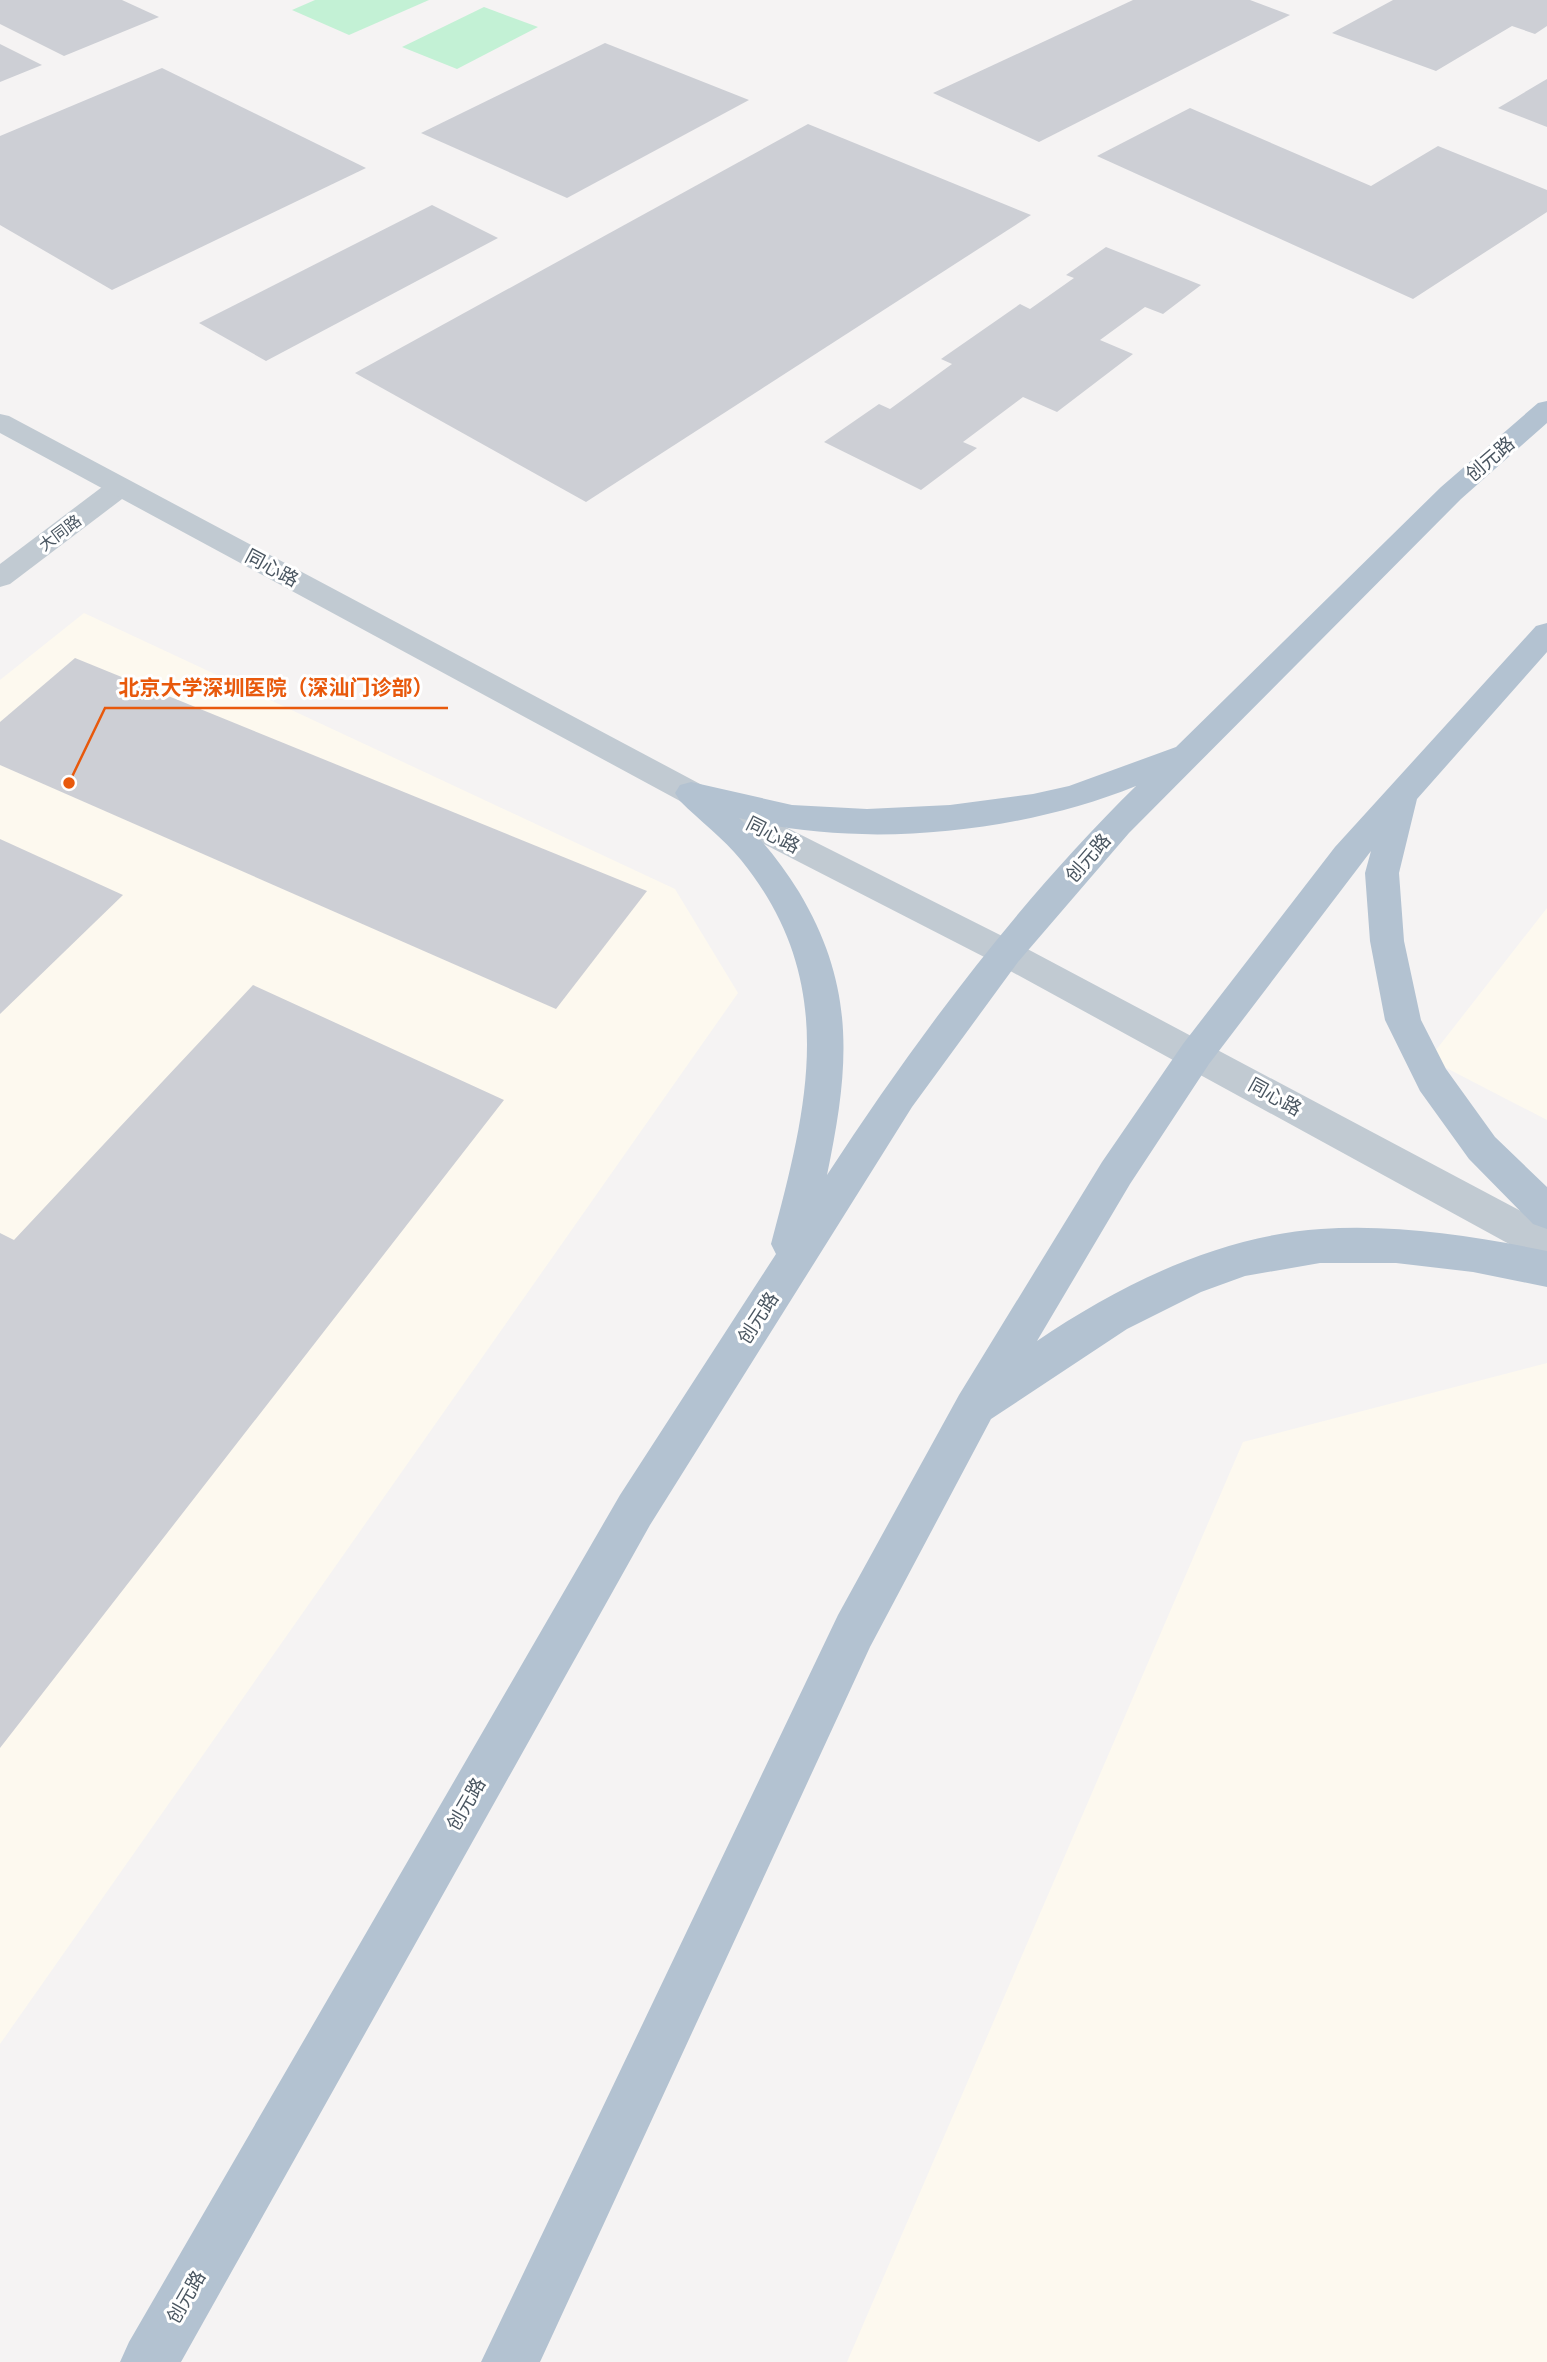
<svg xmlns="http://www.w3.org/2000/svg" width="1547" height="2362" font-family="'Work Sans','Noto Sans SC',sans-serif">
  <style>
    .commercial { fill: #fdf9ef }
    .green { fill: #c3f1d5 }
    .building { fill: #cdcfd5 }
    .lines { fill: none; stroke-linecap: round; stroke-linejoin: round }
    .minor { fill: #c1cad2; fill-rule: evenodd }
    .tertiary { fill: #c1cad2; fill-rule: evenodd }
    .primary { fill: #b3c2d1; fill-rule: evenodd }
    .labels { text-anchor: middle; dominant-baseline: central; stroke-width: 6; stroke-linejoin: round; paint-order: stroke }
    .far-street-label { font-size: 16px; fill: #4a5661; stroke: #fff }
    .street-label { font-size: 19px; fill: #4a5661; stroke: #fff }
    .leader { fill: none; stroke: #e8590c; stroke-width: 2.5 }
    .callout-dot { fill: #e8590c; stroke: #fff; stroke-width: 2.5 }
    .callout-label { font-size: 21px; text-anchor: middle; font-weight: bold; fill: #e8590c; stroke: #fff; stroke-width: 6; stroke-linejoin: round; paint-order: stroke }
  </style>
  <rect width="100%" height="100%" fill="#f5f3f3"/>
  <!-- commercial -->
  <g class="commercial">
    <polygon points="84,613 675,889 738,993 0,2044 0,680"/>
    <polygon points="1547,908 1547,1120 1429,1059"/>
    <polygon points="1547,1363 1547,2362 847,2362 1243,1442"/>
  </g>
  <!-- green -->
  <g class="green">
    <polygon points="315,0 429,0 349,35 292,10"/>
    <polygon points="484,7 538,27 457,69 402,47"/>
  </g>
  <!-- building -->
  <g class="building">
    <polygon points="0,0 122,0 159,17 64,56 0,24"/>
    <polygon points="1133,0 1250,0 1290,15 1039,142 933,93"/>
    <polygon points="1393,0 1547,0 1547,26 1535,34 1512,26 1436,71 1332,33"/>
    <polygon points="605,43 749,100 567,198 421,133"/>
    <polygon points="0,44 42,65 0,82"/>
    <polygon points="162,68 366,168 112,290 0,225 0,136"/>
    <polygon points="1547,79 1547,127 1498,108"/>
    <polygon points="1190,108 1371,186 1438,146 1547,190 1547,212 1413,299 1097,156"/>
    <polygon points="808,124 1031,215 586,502 355,373"/>
    <polygon points="432,205 498,238 266,361 199,323"/>
    <polygon points="1106,247 1201,285 1163,314 1145,307 1100,340 1133,354 1057,412 1023,397 963,442 977,448 921,490 824,442 879,404 890,409 952,364 941,359 1020,304 1030,309 1074,278 1066,275"/>
    <polygon points="75,658 647,891 556,1009 0,765 0,722"/>
    <polygon points="0,839 123,895 0,1014"/>
    <polygon points="253,985 504,1100 0,1748 0,1233 14,1240"/>
  </g>
  <g class="lines">
    <!-- minor -->
    <polygon class="minor" points="120,479 130,481 134,487 130,493 10,584 0,587 0,564 110,481"/>
    <!-- tertiary -->
    <polygon class="tertiary" points="0,414 9,416 702,785 1018,944 1547,1225 1547,1262 1533,1257 994,962 680,801 0,433"/>
    <!-- primary -->
    <g class="primary">
      <path d="M1547,401V423L1461,499L1129,833L1018,962L912,1107L650,1525L181,2362H120L129,2342L620,1495L776,1254L771,1244C808,1106 840,982 741,860C723,838 700,821 680,801L675,793L680,785L691,782L792,805L867,809L950,805L1033,794L1069,786L1176,747L1441,487L1538,403ZM1136,786C1018,902 917,1037 827,1175C849,1069 857,989 799,892C782,865 763,840 739,818C861,850 1020,833 1136,786Z"/>
      <path d="M1547,623V652L1417,799L1399,873L1404,941L1421,1020L1446,1069L1495,1137L1547,1187V1229L1533,1224L1469,1159L1420,1091L1385,1020L1370,941L1365,873L1371,851L1209,1064L1130,1184L1037,1341C1121,1284 1219,1236 1321,1229C1397,1224 1473,1236 1547,1251V1287L1473,1272L1396,1263H1320L1245,1276L1201,1292L1127,1329L991,1419L870,1647L540,2362H481L838,1615L959,1395L1102,1162L1183,1044L1335,847L1536,626Z"/>
    </g>
  </g>
  <g class="labels">
    <!-- far-street labels -->
    <g class="far-street-label">
      <text transform="translate(60 533) rotate(-37)">大同路</text>
    </g>
    <!-- street labels -->
    <g class="street-label">
      <text transform="translate(1490 459) rotate(-41)">创元路</text>
      <text transform="translate(272 568) rotate(28)">同心路</text>
      <text transform="translate(773 835) rotate(27)">同心路</text>
      <text transform="translate(1088 858) rotate(-49)">创元路</text>
      <text transform="translate(1275 1097) rotate(29)">同心路</text>
      <text transform="translate(758 1318) rotate(-57)">创元路</text>
      <text transform="translate(466 1804) rotate(-60)">创元路</text>
      <text transform="translate(186 2297) rotate(-60)">创元路</text>
    </g>
  </g>
  <!-- callouts -->
  <path class="leader" d="M69 783L105 708H448"/>
  <circle class="callout-dot" cx="69" cy="783" r="7"/>
  <g class="callout-label">
    <text x="276" y="695">北京大学深圳医院（深汕门诊部）</text>
  </g>
</svg>
